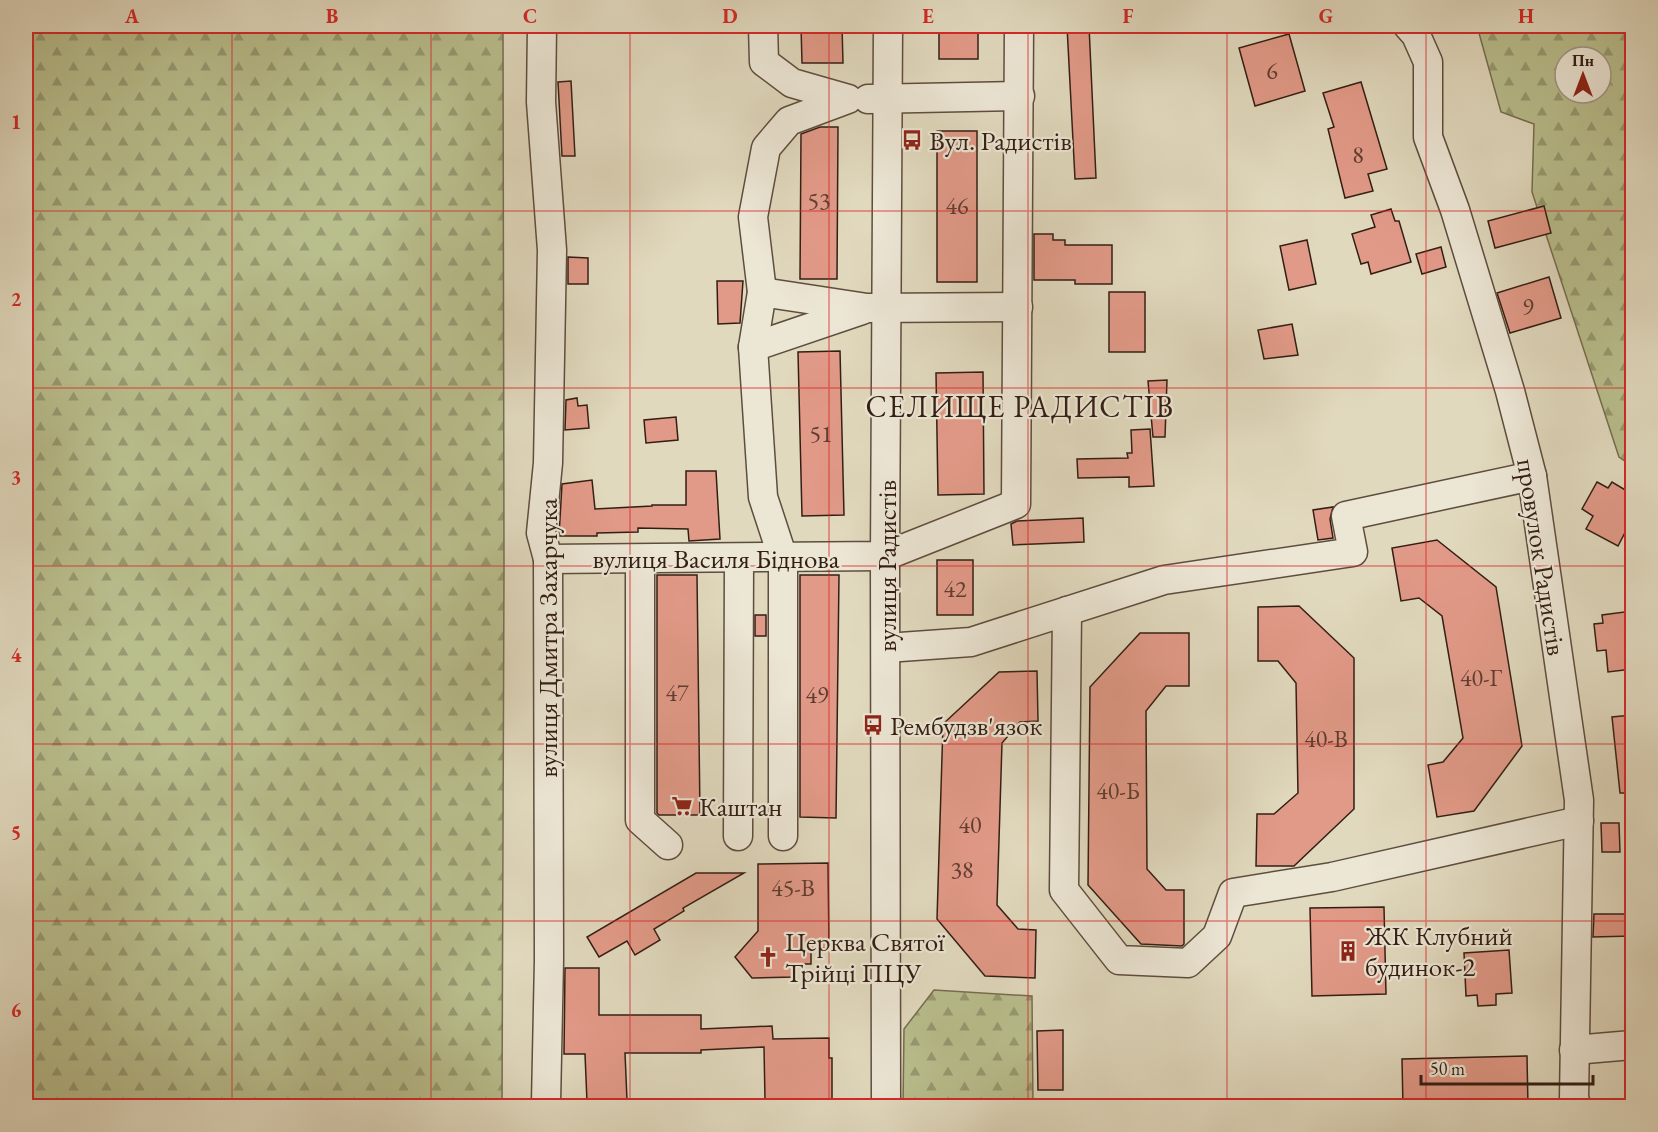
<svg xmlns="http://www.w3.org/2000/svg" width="1658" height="1132" font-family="'EB Garamond',serif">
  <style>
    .forest { fill: url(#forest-firs); stroke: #766e50; stroke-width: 1.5; fill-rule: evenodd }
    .building { fill: #e29a88; stroke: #331e14; stroke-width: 1.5 }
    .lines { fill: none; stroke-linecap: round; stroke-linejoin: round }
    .minor-casing { stroke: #5e4d3e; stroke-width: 31 }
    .minor { stroke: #ece6d5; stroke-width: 28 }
    .grid { fill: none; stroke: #d62828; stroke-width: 1.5; stroke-opacity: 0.55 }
    .labels { text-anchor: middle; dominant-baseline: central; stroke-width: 4.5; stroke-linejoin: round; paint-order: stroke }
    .number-label { font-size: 24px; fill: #5f3d31 }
    .poi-label { font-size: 27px; fill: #331e14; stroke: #ece6d5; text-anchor: start }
    .street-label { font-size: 27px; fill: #331e14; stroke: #ece6d5 }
    .quarter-label { font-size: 30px; letter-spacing: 1.5px; fill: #331e14; stroke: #ece6d5 }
    .neatline { fill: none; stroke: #d62828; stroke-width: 2 }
    .grid-label { font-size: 20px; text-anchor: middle; font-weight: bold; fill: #d62828 }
  </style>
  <defs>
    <pattern id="forest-firs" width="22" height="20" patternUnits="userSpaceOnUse" patternTransform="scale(1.5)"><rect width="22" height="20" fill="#b9be8d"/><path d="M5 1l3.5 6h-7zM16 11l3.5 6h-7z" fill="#979a72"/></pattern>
  </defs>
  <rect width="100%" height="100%" fill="#e1d9be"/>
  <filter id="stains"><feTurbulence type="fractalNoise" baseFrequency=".00333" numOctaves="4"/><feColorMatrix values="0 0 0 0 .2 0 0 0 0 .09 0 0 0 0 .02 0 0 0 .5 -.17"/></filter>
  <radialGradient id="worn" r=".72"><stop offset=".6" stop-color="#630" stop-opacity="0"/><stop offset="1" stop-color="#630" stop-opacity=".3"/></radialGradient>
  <!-- forest -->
  <g class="forest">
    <polygon points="26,26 503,26 504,568 502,1106 26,1106"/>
    <path d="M1477,26H1632V466L1619,457L1532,192L1534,124L1501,112ZM1565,57H1601V93H1565Z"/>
    <polygon points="934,990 1032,996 1033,1106 903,1106 904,1029"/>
  </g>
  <!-- building -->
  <g class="building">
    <polygon points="801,26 842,26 843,63 802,63"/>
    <rect x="939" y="26" width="39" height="33"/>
    <polygon points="1067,26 1089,26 1096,178 1075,179"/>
    <polygon points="1289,34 1305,91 1255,106 1239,48"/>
    <polygon points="571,81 575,156 562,156 558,82"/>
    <polygon points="1361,82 1387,169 1368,174 1373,191 1345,198 1328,129 1334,127 1323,93"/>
    <polygon points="820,127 838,127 837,279 800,279 801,134"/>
    <rect x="937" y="131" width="40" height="151"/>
    <polygon points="1544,206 1551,233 1495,248 1488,221"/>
    <polygon points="1391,209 1395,221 1399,221 1411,262 1371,274 1368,262 1361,264 1352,234 1375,227 1371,215"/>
    <polygon points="1034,234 1053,234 1053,240 1065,240 1065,245 1112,245 1112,284 1075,284 1075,280 1034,280"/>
    <polygon points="1307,240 1316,284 1289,290 1280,246"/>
    <polygon points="1441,247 1446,267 1422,274 1416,254"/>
    <polygon points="568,257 588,258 588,284 568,284"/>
    <polygon points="1549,277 1561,318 1510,333 1497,293"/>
    <polygon points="717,281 743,281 740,323 718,324"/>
    <rect x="1109" y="292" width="36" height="60"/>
    <polygon points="1292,324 1298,355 1264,359 1258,330"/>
    <polygon points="840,351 844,515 802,516 798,352"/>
    <polygon points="983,372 984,494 938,495 936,373"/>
    <polygon points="1167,380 1165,437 1153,437 1148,381"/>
    <polygon points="577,398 578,406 587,405 589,428 565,430 566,400"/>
    <polygon points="676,417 678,440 646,443 644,420"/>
    <polygon points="1150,429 1154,486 1129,487 1129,477 1078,478 1077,459 1128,458 1127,453 1132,453 1131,430"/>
    <polygon points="686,471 716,471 720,539 689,541 688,529 638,528 638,532 597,533 597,536 559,536 562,484 592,480 595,509 652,506 652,505 686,505"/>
    <polygon points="1597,482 1608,488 1612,482 1632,494 1632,519 1618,546 1586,529 1593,516 1582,509"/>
    <polygon points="1333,507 1330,519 1333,538 1318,540 1313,510"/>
    <polygon points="1083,518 1084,542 1013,545 1011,524 1017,521"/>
    <polygon points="1437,540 1496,587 1522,746 1474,811 1437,817 1428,765 1443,762 1463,738 1442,616 1419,598 1401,601 1392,548"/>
    <rect x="937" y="560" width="36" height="55"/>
    <polygon points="657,575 697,575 700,815 659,815 657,813"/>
    <polygon points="800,575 839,575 836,818 800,817"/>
    <polygon points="1299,606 1354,658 1354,809 1294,866 1256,866 1257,814 1274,814 1298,793 1296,683 1278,661 1258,661 1258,607"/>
    <polygon points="1632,611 1632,669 1608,672 1606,650 1597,651 1594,624 1603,623 1602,615"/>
    <rect x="755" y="615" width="11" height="21"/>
    <polygon points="1140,633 1189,633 1189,686 1166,686 1146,711 1147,869 1166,890 1184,890 1184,944 1182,946 1141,944 1088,885 1090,687"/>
    <polygon points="1037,671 1038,721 1020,722 1002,743 997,905 1018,929 1036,930 1035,978 985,976 937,919 943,724 999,672"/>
    <polygon points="1632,715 1632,793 1620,793 1612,717"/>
    <polygon points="1601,823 1619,823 1620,852 1602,852"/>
    <polygon points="828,863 829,948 811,948 811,964 794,964 794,977 752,978 735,957 758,931 758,864"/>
    <polygon points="696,873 744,873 683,908 684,911 654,929 660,940 635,955 627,941 599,957 587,937"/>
    <polygon points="1384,907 1386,994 1312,996 1310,908"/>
    <polygon points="1594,914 1632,914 1632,936 1593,937"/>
    <polygon points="1509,950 1512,993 1496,994 1496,1005 1478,1006 1477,995 1466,996 1464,953"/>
    <polygon points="565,968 599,968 599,1015 701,1015 701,1029 772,1026 773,1039 829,1038 829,1058 832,1058 832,1107 779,1107 779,1100 765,1100 764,1047 701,1050 701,1053 625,1053 627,1100 587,1102 585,1054 564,1054"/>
    <polygon points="1063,1030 1063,1090 1038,1090 1037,1031"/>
    <polygon points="1527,1056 1528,1107 1403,1107 1402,1059"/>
  </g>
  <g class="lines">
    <!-- minor casing -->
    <g class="minor-casing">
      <g id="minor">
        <polyline points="542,26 541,102 552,250 548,463 541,533 548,559 549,960 546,1103 548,1106"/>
        <polyline points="763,26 764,62 792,83 848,99 789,121 766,148 753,217 762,292 753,347 763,497 783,558 783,836"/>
        <polyline points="1408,26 1416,35 1428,62 1428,137 1455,210 1510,391 1532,476 1579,800 1574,1099 1577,1106"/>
        <polyline points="868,99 1020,96"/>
        <polyline points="762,292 867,308 1018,307"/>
        <polyline points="753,347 862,310"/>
        <polyline points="548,559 885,556 1016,504 1019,26"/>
        <polyline points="640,559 640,820 668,845"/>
        <polyline points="1067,611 1064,890 1119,960 1188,963 1217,936 1233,893 1332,877 1579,821"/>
        <polyline points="886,648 971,642 1164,580 1353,552 1346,516 1532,476"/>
        <polyline points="738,836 739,559"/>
        <polyline points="1574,1050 1632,1045"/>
        <polyline points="886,1106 885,556 888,26"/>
      </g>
    </g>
    <!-- minor -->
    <use href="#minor" class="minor"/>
  </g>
  <!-- grid -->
  <path class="grid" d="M232,26V1106M431,26V1106M630,26V1106M829,26V1106M1028,26V1106M1227,26V1106M1426,26V1106M26,211H1632M26,388H1632M26,566H1632M26,744H1632M26,921H1632"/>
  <!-- icons -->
  <defs>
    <g id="bus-bare" transform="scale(1.62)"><path d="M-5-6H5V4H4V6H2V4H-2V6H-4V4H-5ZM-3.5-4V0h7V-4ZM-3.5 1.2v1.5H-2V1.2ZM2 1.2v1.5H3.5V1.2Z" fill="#8f2418" stroke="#ece6d5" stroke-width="2.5" paint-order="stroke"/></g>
    <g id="supermarket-bare" transform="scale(1.62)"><path d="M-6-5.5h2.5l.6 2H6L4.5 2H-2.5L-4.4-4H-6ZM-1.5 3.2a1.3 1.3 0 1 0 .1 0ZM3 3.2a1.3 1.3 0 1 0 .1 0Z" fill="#8f2418" stroke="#ece6d5" stroke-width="2.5" paint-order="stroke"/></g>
    <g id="building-bare" transform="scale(1.62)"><path d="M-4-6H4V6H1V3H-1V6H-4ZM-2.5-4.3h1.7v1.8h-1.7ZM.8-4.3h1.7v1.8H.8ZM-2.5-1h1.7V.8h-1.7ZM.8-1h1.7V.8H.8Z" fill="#8f2418" stroke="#ece6d5" stroke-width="2.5" paint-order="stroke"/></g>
    <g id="church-bare" transform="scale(1.62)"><path d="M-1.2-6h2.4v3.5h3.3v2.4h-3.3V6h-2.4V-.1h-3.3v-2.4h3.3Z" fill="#8f2418" stroke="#ece6d5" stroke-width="2.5" paint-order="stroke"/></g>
  </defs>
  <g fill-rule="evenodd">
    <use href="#bus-bare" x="912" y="140"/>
    <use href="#bus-bare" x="873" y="725"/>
    <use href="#supermarket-bare" x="682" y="806"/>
    <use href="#building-bare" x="1348" y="951"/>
    <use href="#church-bare" x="768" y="957"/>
  </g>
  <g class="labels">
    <!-- number labels -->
    <g class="number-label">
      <text x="1272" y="70">6</text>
      <text x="1358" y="154">8</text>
      <text x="819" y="200">53</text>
      <text x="957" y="205">46</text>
      <text x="1528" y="306">9</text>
      <text x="821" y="433">51</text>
      <text x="955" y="588">42</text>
      <text x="1481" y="677">40-Г</text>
      <text x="677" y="692">47</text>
      <text x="817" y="694">49</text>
      <text x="1326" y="738">40-В</text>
      <text x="1118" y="790">40-Б</text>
      <text x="970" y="824">40</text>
      <text x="962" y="869">38</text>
      <text x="793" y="887">45-В</text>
    </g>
    <!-- poi labels -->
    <g class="poi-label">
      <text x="929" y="140">Вул. Радистів</text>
      <text x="890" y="725">Рембудзв'язок</text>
      <text x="699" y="806">Каштан</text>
      <text x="1365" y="935">ЖК Клубний<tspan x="1365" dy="31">будинок-2</tspan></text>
      <text x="785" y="941">Церква Святої<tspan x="785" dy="31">Трійці ПЦУ</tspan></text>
    </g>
    <!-- street labels -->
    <g class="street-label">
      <text transform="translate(1542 557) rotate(81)">провулок Радистів</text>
      <text x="716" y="558">вулиця Василя Біднова</text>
      <text transform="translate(886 566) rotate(-90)">вулиця Радистів</text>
      <text transform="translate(547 638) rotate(-90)">вулиця Дмитра Захарчука</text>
    </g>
    <!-- quarter labels -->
    <g class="quarter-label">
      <text x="1020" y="406">СЕЛИЩЕ РАДИСТІВ</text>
    </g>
  </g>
  <!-- margin -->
  <rect width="1658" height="1132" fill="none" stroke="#e1d9be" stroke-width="66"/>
  <!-- north arrow -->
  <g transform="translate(1583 75)"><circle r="28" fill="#ece6d5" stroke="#a29688" stroke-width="1.5"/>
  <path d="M0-4.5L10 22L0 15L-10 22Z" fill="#8f2418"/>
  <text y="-9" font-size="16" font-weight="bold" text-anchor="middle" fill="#331e14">Пн</text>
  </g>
  <!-- scale -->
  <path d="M1421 1075v9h172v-9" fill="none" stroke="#331e14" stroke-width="3"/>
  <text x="1430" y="1075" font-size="18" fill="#331e14" stroke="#ece6d5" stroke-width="4.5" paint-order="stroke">50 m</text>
  <rect x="33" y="33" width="1592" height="1066" class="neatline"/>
  <g class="grid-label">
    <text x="132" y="23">A</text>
    <text x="332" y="23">B</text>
    <text x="530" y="23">C</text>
    <text x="730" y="23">D</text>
    <text x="928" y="23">E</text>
    <text x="1128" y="23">F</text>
    <text x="1326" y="23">G</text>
    <text x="1526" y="23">H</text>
    <text x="16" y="129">1</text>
    <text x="16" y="306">2</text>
    <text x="16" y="484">3</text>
    <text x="16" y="662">4</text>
    <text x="16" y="839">5</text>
    <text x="16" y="1017">6</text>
  </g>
  <rect width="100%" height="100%" filter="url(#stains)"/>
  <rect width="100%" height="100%" fill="url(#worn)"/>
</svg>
